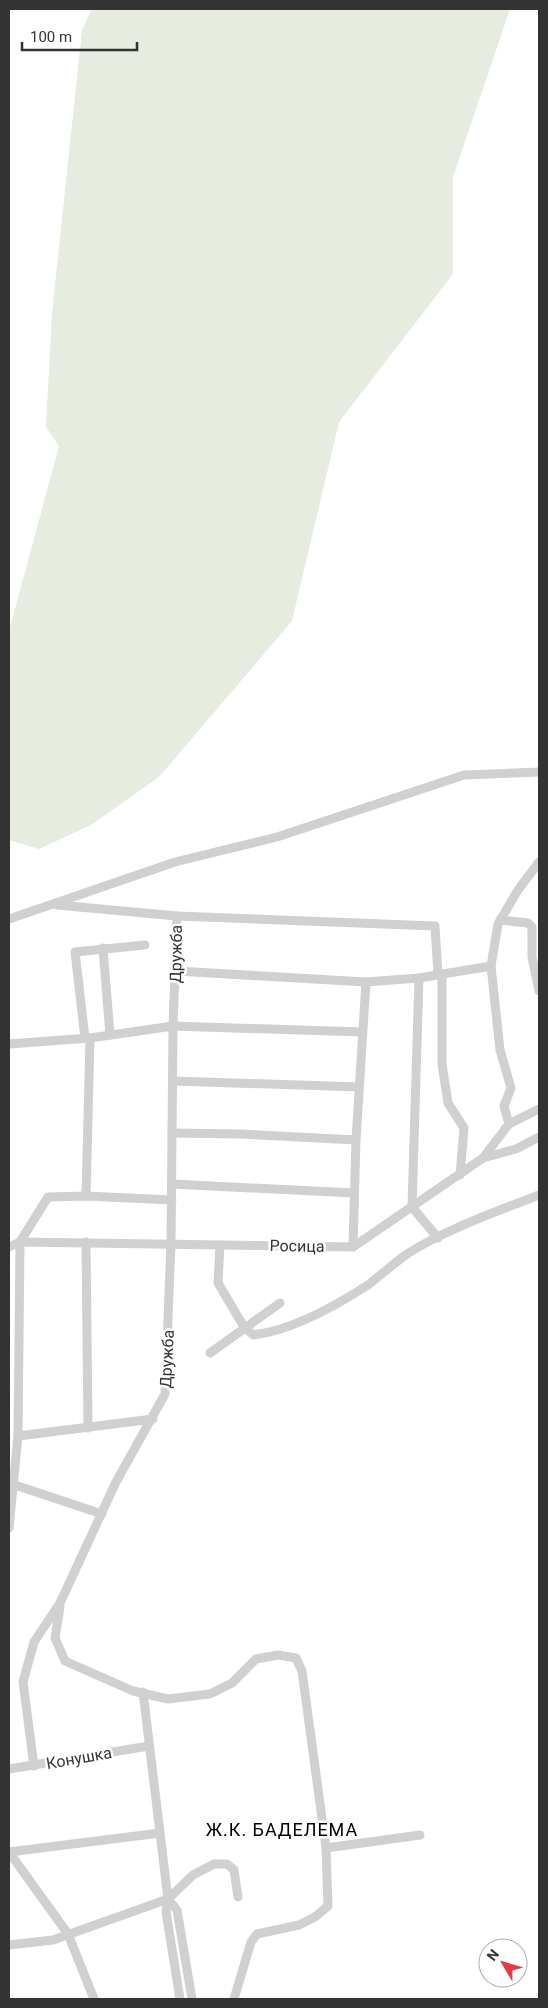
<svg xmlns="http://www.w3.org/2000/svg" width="548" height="2008" font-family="Roboto,sans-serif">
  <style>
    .green { fill: #e6ecdf }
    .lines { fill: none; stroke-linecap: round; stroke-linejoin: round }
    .street { stroke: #d0d0d0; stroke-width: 9 }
    .labels { text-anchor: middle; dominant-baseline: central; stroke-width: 5; stroke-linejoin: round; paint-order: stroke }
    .street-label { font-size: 16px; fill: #333; stroke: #fff }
    .neighbourhood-label { font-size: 18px; letter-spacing: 1px; fill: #000; stroke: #fff }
  </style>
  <rect width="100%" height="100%" fill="#fff"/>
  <!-- green -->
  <polygon class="green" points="92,9 510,9 453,177 453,274 339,422 292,621 159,777 91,825 39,849 9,840 9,631 59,446 46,427 52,313 82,30"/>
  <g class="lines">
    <!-- street -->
    <g class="street">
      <polyline points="57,905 177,916 435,926 438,975"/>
      <polyline points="9,919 175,862 277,837 464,775 539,772"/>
      <polyline points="500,920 528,923 532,927 532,957 539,991"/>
      <polyline points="103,948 110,1035"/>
      <polyline points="176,971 366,982 419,978 491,966"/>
      <polyline points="442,974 442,1064 448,1103 464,1128 460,1175"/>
      <polyline points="419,978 412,1207 438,1238"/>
      <polyline points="85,1038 75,952 145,945"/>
      <polyline points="9,1044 90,1038 173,1026 362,1032"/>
      <polyline points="173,1081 359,1087"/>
      <polyline points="509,1124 504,1106 511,1088 500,1050 491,966 498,924 518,890 539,862"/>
      <polyline points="172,1133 240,1134 356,1140"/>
      <polyline points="483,1158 516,1149 539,1137"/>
      <polyline points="172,1184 354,1193"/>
      <polyline points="86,1196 90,1038"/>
      <polyline points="86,1242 88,1428"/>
      <path d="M220,1245L218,1283L244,1327L253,1335C290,1331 337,1305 368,1285C381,1275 393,1264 407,1254C444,1230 498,1211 539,1195"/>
      <polyline points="9,1247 20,1242 353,1247 483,1158 509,1124 539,1109"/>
      <polyline points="353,1247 356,1140 366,982"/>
      <polyline points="210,1353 280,1303"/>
      <polyline points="18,1436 153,1419"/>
      <polyline points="15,1485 102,1514"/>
      <polyline points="9,1528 18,1436 20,1242 48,1197 86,1196 172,1200"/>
      <polyline points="60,1607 55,1638 65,1661 133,1691 168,1699 210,1694 232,1683 256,1659 278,1655 296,1658 302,1671 326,1848 328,1906 315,1917 299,1925 257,1934 251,1942 234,1999"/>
      <polyline points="143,1692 168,1899 166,1912 180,1999"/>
      <polyline points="34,1766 23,1682 34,1642 60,1603 116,1482 165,1394 171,1243 173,1026 177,916"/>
      <polyline points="9,1769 149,1746"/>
      <polyline points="326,1848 420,1835"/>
      <polyline points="9,1852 68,1934 94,1999"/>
      <polyline points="9,1852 160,1833"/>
      <polyline points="168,1899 177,1910 192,1999"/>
      <polyline points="9,1945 53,1940 168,1899 193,1875 214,1864 227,1864 234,1870 238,1897"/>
    </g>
  </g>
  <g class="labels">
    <!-- street labels -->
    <g class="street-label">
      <text transform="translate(176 954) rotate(-89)">Дружба</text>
      <text transform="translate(297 1246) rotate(1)">Росица</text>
      <text transform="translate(167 1359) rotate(-87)">Дружба</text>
      <text transform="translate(79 1758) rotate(-10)">Конушка</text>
    </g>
    <!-- neighbourhood labels -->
    <g class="neighbourhood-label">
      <text x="282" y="1829">Ж.К. БАДЕЛЕМА</text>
    </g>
  </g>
  <!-- border -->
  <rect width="548" height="2008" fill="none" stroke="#333333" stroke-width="20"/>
  <!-- north arrow -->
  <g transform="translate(503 1963) rotate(308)"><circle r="24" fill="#ffffff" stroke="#adadad"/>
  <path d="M0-4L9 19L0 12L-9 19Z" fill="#e63946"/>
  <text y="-8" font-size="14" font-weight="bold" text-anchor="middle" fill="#333333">N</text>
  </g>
  <!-- scale -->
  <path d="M22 42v8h115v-8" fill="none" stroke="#333333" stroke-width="2.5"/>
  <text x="30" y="42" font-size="15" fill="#333333" stroke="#ffffff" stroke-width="4" paint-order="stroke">100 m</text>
</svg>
